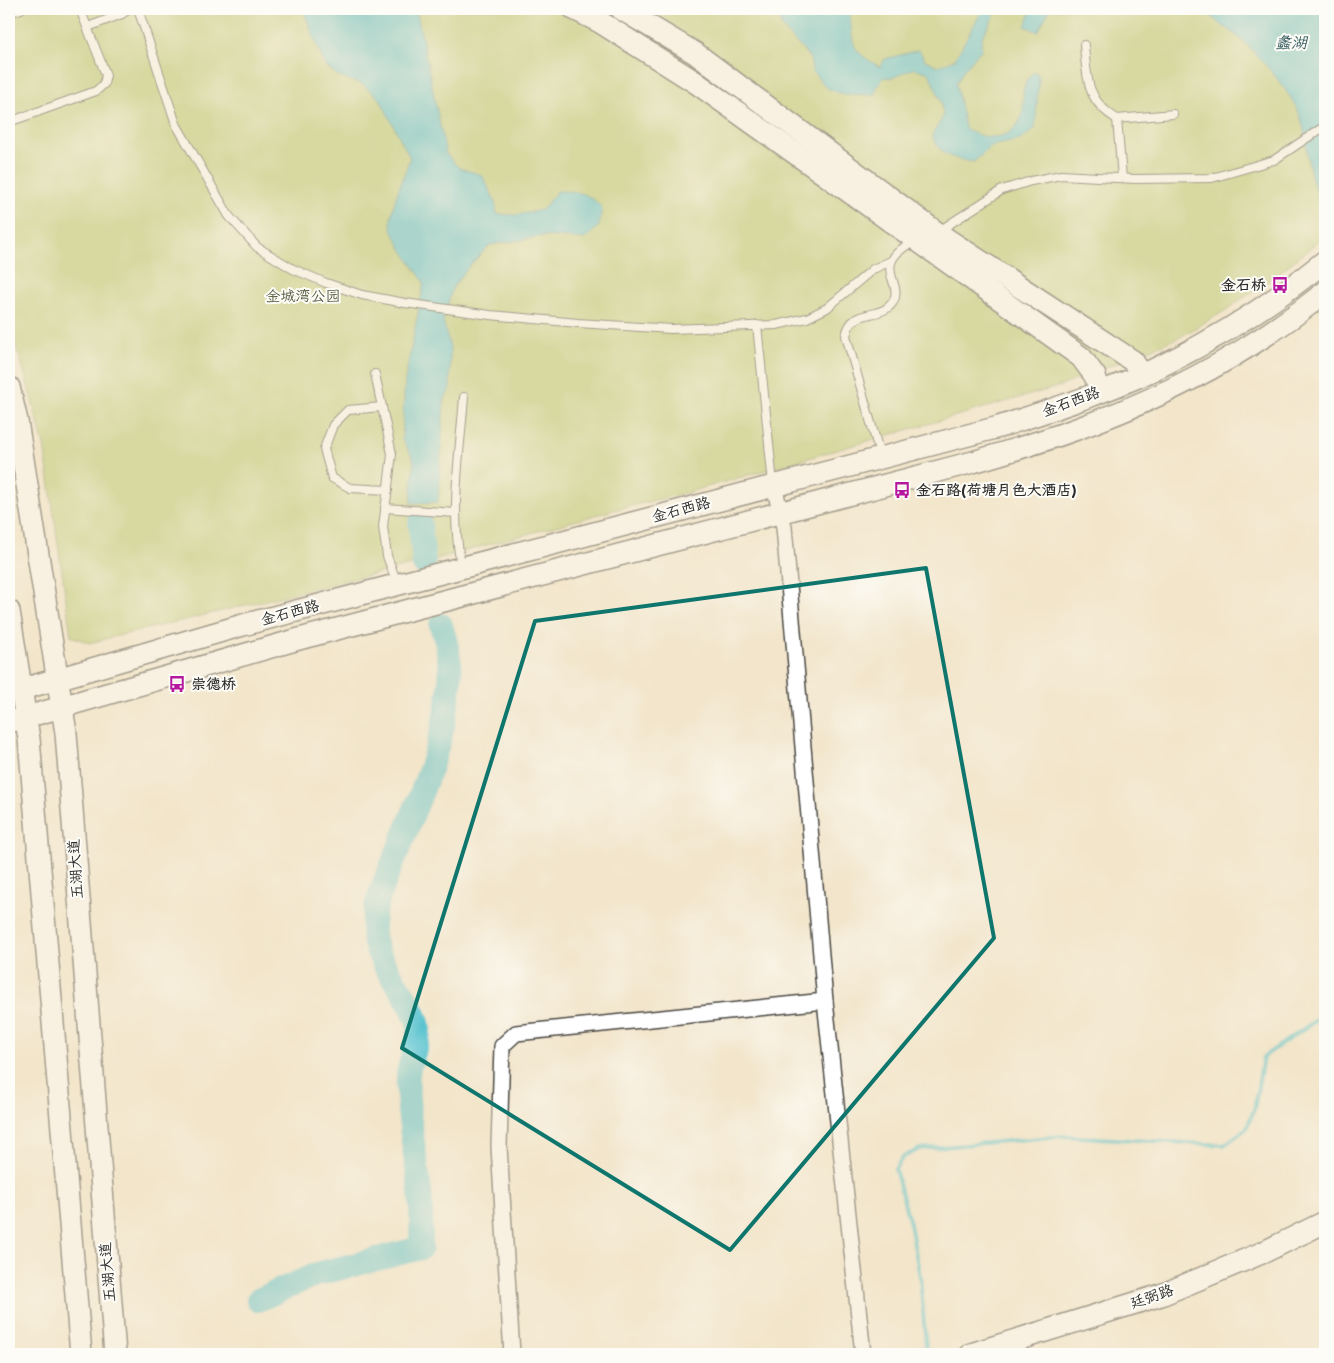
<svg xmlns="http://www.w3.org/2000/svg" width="1334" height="1363" font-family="'Balsamiq Sans','LXGW WenKai TC',sans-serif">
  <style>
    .green { fill: #b5c96d; stroke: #707a4c }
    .water { fill: #55c1ce; stroke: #40767c }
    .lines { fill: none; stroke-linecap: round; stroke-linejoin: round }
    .stream { stroke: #55c1ce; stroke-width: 4 }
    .river { stroke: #55c1ce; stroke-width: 24 }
    .lane-casing { stroke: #494743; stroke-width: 10 }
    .street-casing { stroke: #494743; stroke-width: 18 }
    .secondary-casing { stroke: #494743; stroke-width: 24 }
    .lane { stroke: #fff; stroke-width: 8 }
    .street { stroke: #fff; stroke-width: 15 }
    .secondary { stroke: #fff; stroke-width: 21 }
    .marked { fill: none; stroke: #0f766e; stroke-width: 4; stroke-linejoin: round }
    .labels { text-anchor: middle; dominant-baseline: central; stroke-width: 4; stroke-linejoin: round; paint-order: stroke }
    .poi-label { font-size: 15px; font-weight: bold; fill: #2b2b2b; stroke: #fdfcf7; text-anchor: start }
    .park-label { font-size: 15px; fill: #545a3f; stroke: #fdfcf7 }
    .street-label { font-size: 15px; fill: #2b2b2b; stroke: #fdfcf7 }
    .water-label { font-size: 16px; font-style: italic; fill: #3a6064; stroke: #fdfcf7 }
  </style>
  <rect width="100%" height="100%" fill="#fdfcf7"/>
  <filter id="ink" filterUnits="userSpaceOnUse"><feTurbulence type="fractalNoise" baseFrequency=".02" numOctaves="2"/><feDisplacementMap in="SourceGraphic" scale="10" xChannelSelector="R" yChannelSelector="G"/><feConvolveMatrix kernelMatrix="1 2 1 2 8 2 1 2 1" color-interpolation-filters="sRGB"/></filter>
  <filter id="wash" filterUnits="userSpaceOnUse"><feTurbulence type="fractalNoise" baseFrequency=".0096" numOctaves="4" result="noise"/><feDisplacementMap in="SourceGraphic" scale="20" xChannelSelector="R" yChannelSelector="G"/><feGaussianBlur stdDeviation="1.12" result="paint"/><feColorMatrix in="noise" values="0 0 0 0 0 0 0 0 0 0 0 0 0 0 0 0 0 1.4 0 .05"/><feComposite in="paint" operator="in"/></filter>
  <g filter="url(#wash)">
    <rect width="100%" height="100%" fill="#f2e5cb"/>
    <!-- green -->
    <polygon class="green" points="9,9 1325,9 1325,236 1275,276 1223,312 1180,337 1061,386 686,493 618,509 436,559 89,643 71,636 44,445 21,361 9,327"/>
    <!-- water -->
    <g class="water">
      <path d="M303,9H416L446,154L459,168L482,175L495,201L497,214L517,215L542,210L557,191C576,191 589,192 602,208L599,226L585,239L543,236L490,245L470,265L453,287L443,320L450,348V389L444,401L438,502L411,503L414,460L402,439L405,380L424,282C416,270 393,238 391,225C389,211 405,173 410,158L380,99L364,85L340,77L325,66Z"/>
      <path d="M775,9H855L850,15C853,48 851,50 880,67L885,59L919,50L925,60L938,66L955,59L983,9H993L994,16L982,37L981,50L964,69L956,84L965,128C981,140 1008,142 1019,122C1029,105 1015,88 1034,72L1038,74L1039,79L1035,129L1020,140L991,146L974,162C953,159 940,156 932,135L943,117L941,101L929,73L914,68L892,78L884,77L877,87L875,95L843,94L827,88L812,71L810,58L782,27Z"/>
      <polygon points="1032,9 1050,9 1038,32 1025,26"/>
      <path d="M1202,9H1325V205C1303,179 1311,140 1298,111C1288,89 1257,53 1238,37C1226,28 1213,19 1202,9Z"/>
    </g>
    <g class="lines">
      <!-- stream -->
      <polyline class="stream" points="926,1347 920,1276 910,1224 895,1169 903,1157 920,1149 1061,1136 1224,1145 1246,1129 1254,1110 1263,1057 1325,1014"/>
      <!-- river -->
      <g class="river">
        <polyline points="420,523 424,564"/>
        <path d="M258,1300L317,1274L421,1248C421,1230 422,1210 420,1192C416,1153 406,1114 408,1075C409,1059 422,1040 418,1023C409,992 372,961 373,929C373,902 388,875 398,850C420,798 446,738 450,681C452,662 447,643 441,625"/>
      </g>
    </g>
  </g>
  <g filter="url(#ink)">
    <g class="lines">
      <!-- lane casing -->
      <g class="lane-casing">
        <g id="lane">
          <polyline points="138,9 176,124 229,216 257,247 293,269 326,283 362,295 405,303 490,315 578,323 671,329 776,325 807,318 827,308 873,269 891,261"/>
          <polyline points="9,13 21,9"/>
          <polyline points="88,27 122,14 129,9"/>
          <path d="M1084,45C1087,78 1086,101 1117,119"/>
          <polyline points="9,122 96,91 104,84 106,75 80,9"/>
          <polyline points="1122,178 1117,119 1173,114"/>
          <polyline points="939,231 1002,190 1031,181 1061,175 1135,179 1212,178 1274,160 1325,126"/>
          <polyline points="757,325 773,484"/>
          <polyline points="375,374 392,454 383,527 387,556 397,583"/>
          <polyline points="382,407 348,410 333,425 324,449 332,478 350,488 388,490"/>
          <path d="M881,458L846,336C851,306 881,321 893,302C905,282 868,266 914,241"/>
          <polyline points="385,508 456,513"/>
          <path d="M461,565C450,510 460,452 464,397"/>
        </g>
      </g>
      <!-- street casing -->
      <g class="street-casing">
        <g id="street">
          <polyline points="774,486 784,527 825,1001 863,1354"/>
          <polyline points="512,1354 499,1147 502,1046 516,1033 825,1001"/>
        </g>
      </g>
      <!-- secondary casing -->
      <g class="secondary-casing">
        <g id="secondary">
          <polyline points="574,9 600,22 695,82 1081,357 1095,376 1100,391"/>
          <polyline points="621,9 695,53 936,232 1133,361 1141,374"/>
          <polyline points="9,387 17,421 66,733 115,1354"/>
          <polyline points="9,611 29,739 81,1354"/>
          <path d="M9,693L243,625L999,427C1056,408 1115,390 1169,362C1225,334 1277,300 1325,261"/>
          <path d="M9,722L299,639L973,462C1014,450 1055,438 1095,422C1177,391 1257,347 1325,292"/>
          <polyline points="971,1354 1161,1295 1264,1252 1325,1222"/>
        </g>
      </g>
      <!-- lane -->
      <use href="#lane" class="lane"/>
      <!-- street -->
      <use href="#street" class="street"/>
      <!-- secondary -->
      <use href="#secondary" class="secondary"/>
    </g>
  </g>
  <!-- marked area -->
  <path d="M0 0H1334V1363H0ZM926,568L994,938L730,1250L402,1048L535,621Z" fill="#f2e5cb" fill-opacity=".55" fill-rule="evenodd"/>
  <path class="marked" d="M926,568L994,938L730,1250L402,1048L535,621Z"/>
  <!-- icons -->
  <defs>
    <g id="bus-bare" transform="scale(1.35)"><path d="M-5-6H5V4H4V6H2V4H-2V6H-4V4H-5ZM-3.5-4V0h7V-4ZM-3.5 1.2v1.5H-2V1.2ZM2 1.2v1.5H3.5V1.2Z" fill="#b5179e" stroke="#fdfcf7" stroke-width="2.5" paint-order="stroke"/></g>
  </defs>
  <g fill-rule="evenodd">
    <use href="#bus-bare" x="1280" y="285"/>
    <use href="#bus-bare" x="902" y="490"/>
    <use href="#bus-bare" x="177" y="684"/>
  </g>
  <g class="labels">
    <!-- poi labels -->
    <g class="poi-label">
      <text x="1266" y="285" text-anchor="end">金石桥</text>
      <text x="916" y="490">金石路(荷塘月色大酒店)</text>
      <text x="191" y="684">崇德桥</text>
    </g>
    <!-- park labels -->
    <g class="park-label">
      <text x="303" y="296">金城湾公园</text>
    </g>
    <!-- street labels -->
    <g class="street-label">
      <text transform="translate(1071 402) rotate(-20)">金石西路</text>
      <text transform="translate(681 510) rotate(-15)">金石西路</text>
      <text transform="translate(290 613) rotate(-15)">金石西路</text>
      <text transform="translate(76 869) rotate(-94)">五湖大道</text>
      <text transform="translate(108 1272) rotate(-95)">五湖大道</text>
      <text transform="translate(1152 1297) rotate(-19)">廷弼路</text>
    </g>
    <!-- water labels -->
    <g class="water-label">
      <text x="1291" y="43">蠡湖</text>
    </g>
  </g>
  <!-- margin -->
  <rect width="1334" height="1363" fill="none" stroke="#fdfcf7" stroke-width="30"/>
</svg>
